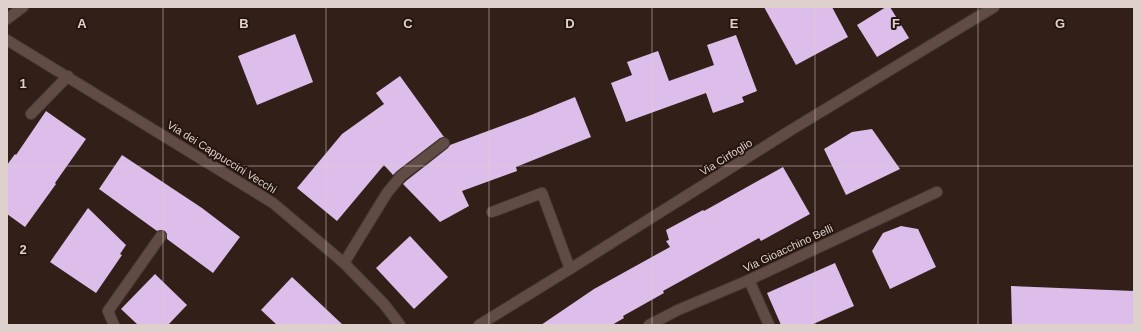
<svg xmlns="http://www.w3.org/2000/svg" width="1141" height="332" font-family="Arial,sans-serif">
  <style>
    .building { fill: #ddbdea }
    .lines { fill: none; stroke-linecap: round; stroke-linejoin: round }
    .service-casing { stroke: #4b3c38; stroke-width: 12 }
    .minor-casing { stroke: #4b3c38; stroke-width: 12 }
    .tertiary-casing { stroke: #4b3c38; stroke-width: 12 }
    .service { stroke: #604c44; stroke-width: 10 }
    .minor { stroke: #604c44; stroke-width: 10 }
    .tertiary { stroke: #604c44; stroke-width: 10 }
    .grid { fill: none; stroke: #ded1cd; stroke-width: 1; stroke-opacity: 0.55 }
    .labels { text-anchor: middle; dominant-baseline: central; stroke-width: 4; stroke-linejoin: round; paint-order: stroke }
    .street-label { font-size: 11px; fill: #ded1cd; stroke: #26150f }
    .grid-label { font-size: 13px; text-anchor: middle; font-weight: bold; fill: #ded1cd; stroke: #26150f; stroke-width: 4; stroke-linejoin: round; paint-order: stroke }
  </style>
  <rect width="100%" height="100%" fill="#311f18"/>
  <!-- building -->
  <g class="building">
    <polygon points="764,7 832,7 848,37 796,65"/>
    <polygon points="886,7 890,7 909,38 877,57 857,25"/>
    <polygon points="295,34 313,82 257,105 238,56"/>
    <polygon points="736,35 757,91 742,97 744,102 713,113 706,93 626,122 611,83 632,75 627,62 658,51 669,81 714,65 707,45"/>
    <polygon points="400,76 444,137 440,138 397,171 393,175 384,165 337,221 297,188 342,134 384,104 376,93"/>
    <polygon points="575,97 591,137 516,167 517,171 462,191 469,206 440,222 403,184 406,181 448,148 450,145 531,115"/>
    <polygon points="46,111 86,139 55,183 56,184 25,227 7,214 7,165 15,154 16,155"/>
    <polygon points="872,129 900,169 846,195 824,149 852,132"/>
    <polygon points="122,155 202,208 240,237 213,273 167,239 167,234 165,231 161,230 157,231 99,189"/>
    <polygon points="783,167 810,214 761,241 759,238 663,291 664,293 623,316 624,318 612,325 541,325 594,289 670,247 666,241 669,240 666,230 703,210 704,211"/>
    <polygon points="88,208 126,245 120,254 122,255 96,293 50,262"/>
    <polygon points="901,226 918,229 936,267 890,289 872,251 883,233"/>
    <polygon points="410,236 448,277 414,309 376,268"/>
    <polygon points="835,263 854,306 811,325 781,325 767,293"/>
    <polygon points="155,274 187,305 168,325 138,325 121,309"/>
    <polygon points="292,277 343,325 277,325 261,310"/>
    <polygon points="1011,286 1134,291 1134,325 1012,325"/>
  </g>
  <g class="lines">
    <!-- service casing -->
    <g class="service-casing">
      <g id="service">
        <polyline points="31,114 68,76"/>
        <polyline points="492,212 542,193 570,269"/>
        <polyline points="344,263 387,193 401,176 444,143"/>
      </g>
    </g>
    <!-- minor casing -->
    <g class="minor-casing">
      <g id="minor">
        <polyline points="7,19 23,7"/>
        <polyline points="749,280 769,325"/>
        <polyline points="114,325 108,311 161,236"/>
        <polyline points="479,325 570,269 791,130 994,7"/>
        <polyline points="649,325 678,310 749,280 937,192"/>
      </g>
    </g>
    <!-- tertiary casing -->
    <g class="tertiary-casing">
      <polyline id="tertiary" points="7,40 273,203 344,263 384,304 400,325"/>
    </g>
    <!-- service -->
    <use href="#service" class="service"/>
    <!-- minor -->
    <use href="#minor" class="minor"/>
    <!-- tertiary -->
    <use href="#tertiary" class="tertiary"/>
  </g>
  <!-- grid -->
  <path class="grid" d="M163,7V325M326,7V325M489,7V325M652,7V325M815,7V325M978,7V325M7,166H1134"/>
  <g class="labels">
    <!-- street labels -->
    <g class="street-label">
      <text transform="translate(222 157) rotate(32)">Via dei Cappuccini Vecchi</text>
      <text transform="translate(726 157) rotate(-32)">Via Cirfoglio</text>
      <text transform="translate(788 248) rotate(-25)">Via Gioacchino Belli</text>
    </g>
  </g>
  <g class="grid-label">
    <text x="82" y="28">A</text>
    <text x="244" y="28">B</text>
    <text x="408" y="28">C</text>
    <text x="570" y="28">D</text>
    <text x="734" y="28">E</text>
    <text x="896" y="28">F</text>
    <text x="1060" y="28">G</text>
    <text x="23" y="88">1</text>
    <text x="23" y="254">2</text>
  </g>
  <!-- border -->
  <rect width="1141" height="332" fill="none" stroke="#ded1cd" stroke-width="16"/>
</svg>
